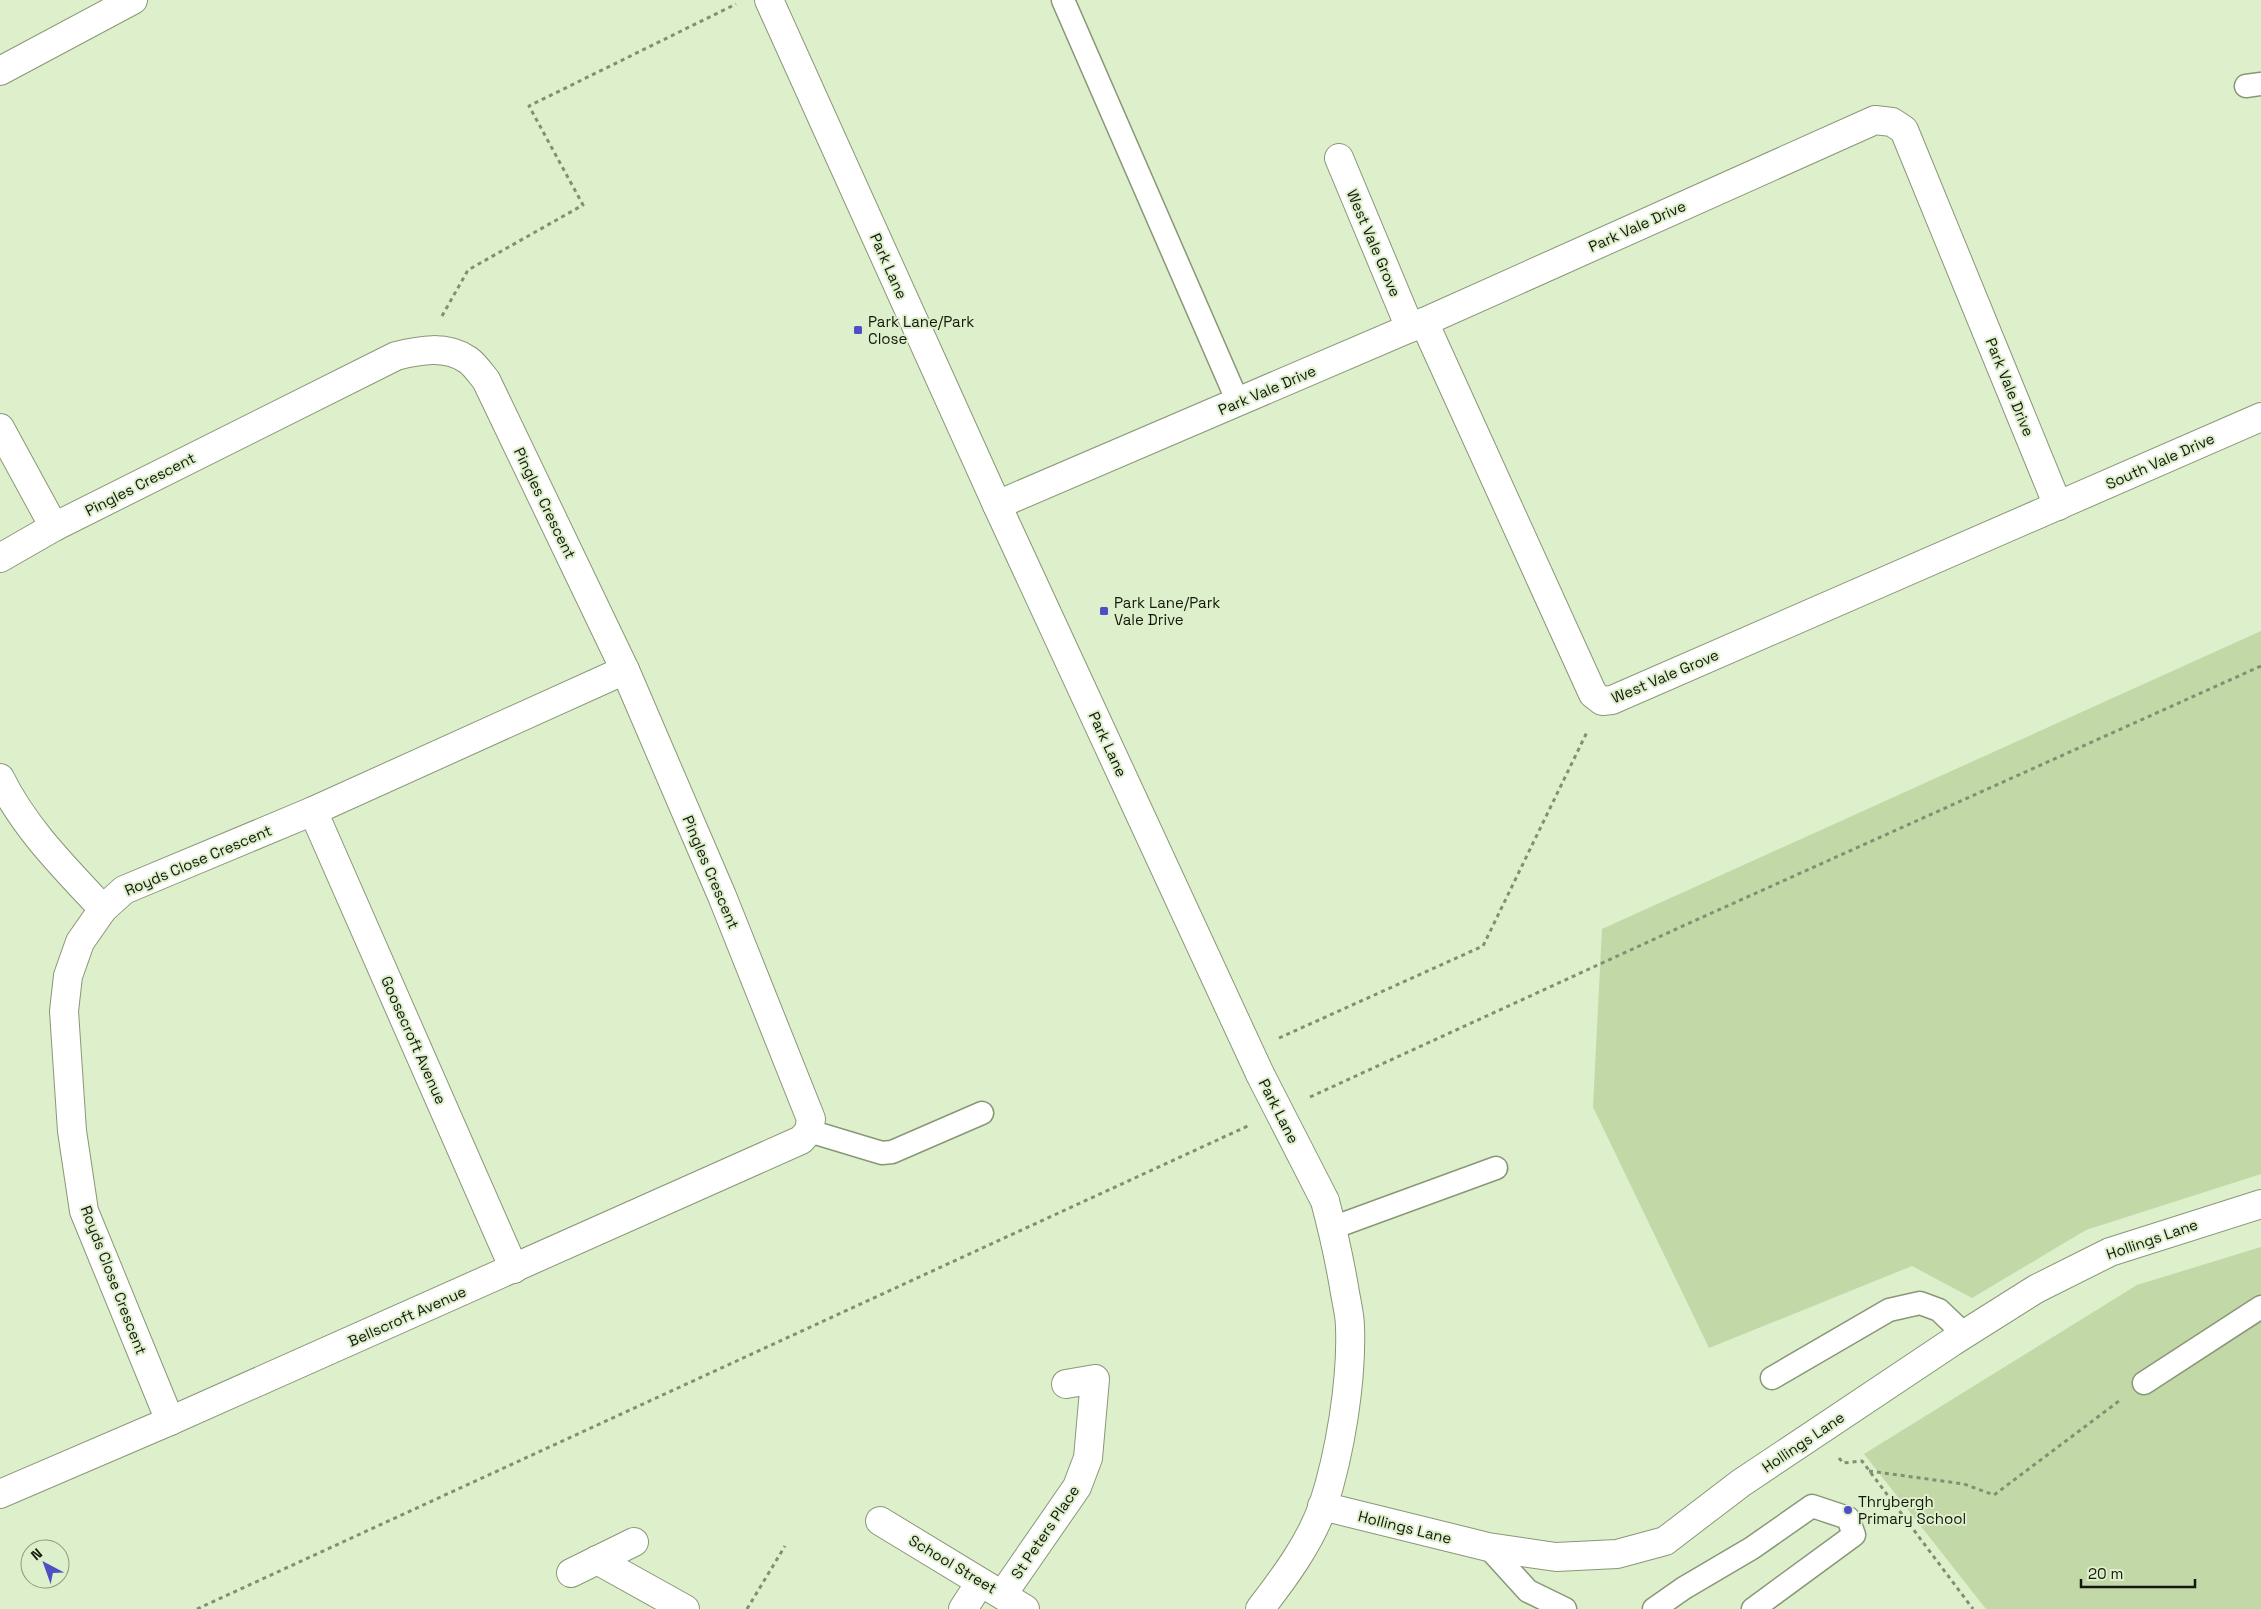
<svg xmlns="http://www.w3.org/2000/svg" width="2261" height="1609" font-family="'Space Grotesk',sans-serif">
  <style>
    .green { fill: #c2d8a6 }
    .lines { fill: none; stroke-linecap: round; stroke-linejoin: round }
    .service-casing { stroke: #899777; stroke-width: 25 }
    .minor-casing { stroke: #899777; stroke-width: 30 }
    .tertiary-casing { stroke: #899777; stroke-width: 30 }
    .path { stroke: #838f75; stroke-width: 3; stroke-dasharray: 4 4; stroke-linecap: butt }
    .service { stroke: #fff; stroke-width: 22 }
    .minor { stroke: #fff; stroke-width: 28 }
    .tertiary { stroke: #fff; stroke-width: 28 }
    .tertiary-bridge-casing { stroke: #899777; stroke-width: 30; stroke-linecap: butt }
    .tertiary-bridge { stroke: #fff; stroke-width: 28 }
    .poi-dot { fill: #4e4fc5; stroke: #deefcb; stroke-width: 2 }
    .labels { text-anchor: middle; dominant-baseline: central; stroke-width: 4; stroke-linejoin: round; paint-order: stroke }
    .street-label { font-size: 15px; fill: #13180c; stroke: #deefcb }
    .poi-label { font-size: 15px; fill: #13180c; stroke: #deefcb; text-anchor: start }
  </style>
  <rect width="100%" height="100%" fill="#deefcb"/>
  <!-- green -->
  <g class="green">
    <polygon points="2261,631 2261,1174 2086,1230 1972,1298 1912,1266 1709,1348 1593,1107 1602,929"/>
    <polygon points="2261,1247 2261,1609 1986,1609 1864,1454 2137,1285"/>
  </g>
  <g class="lines">
    <!-- service casing -->
    <g class="service-casing">
      <g id="service">
        <polyline points="1063,0 1238,402"/>
        <polyline points="2246,86 2261,84"/>
        <polyline points="809,1131 882,1153 892,1152 982,1113"/>
        <polyline points="1332,1228 1496,1168"/>
        <polyline points="1772,1378 1889,1310 1920,1303 1939,1310 1964,1334"/>
        <polyline points="2144,1383 2261,1307"/>
        <polyline points="1488,1547 1528,1591 1565,1609"/>
        <polyline points="1654,1609 1684,1588 1752,1548 1812,1506 1848,1518 1854,1535 1753,1609"/>
      </g>
    </g>
    <!-- minor casing -->
    <g class="minor-casing">
      <g id="minor">
        <polyline points="0,71 133,0"/>
        <polyline points="1339,158 1410,328"/>
        <polyline points="1424,322 1593,694 1602,701 1612,700 2261,417"/>
        <polyline points="0,428 54,527"/>
        <polyline points="997,505 1424,322 1875,120 1892,122 1904,130 2058,506"/>
        <path d="M0,558L54,527L396,356C420,350 446,345 468,360C475,365 481,374 486,380L625,670L722,896L811,1119L809,1131L801,1140L170,1421L0,1494"/>
        <path d="M0,778C25,829 65,868 103,909"/>
        <polyline points="313,811 514,1269"/>
        <polyline points="170,1421 84,1211 72,1131 64,1011 68,976 80,942 103,909 124,890 313,811 625,670"/>
        <polyline points="880,1521 1025,1609"/>
        <polyline points="597,1560 685,1609"/>
        <polyline points="571,1573 634,1542"/>
        <polyline points="1003,1594 1077,1487 1088,1458 1095,1379 1066,1384"/>
        <polyline points="963,1609 980,1583"/>
      </g>
    </g>
    <!-- tertiary casing -->
    <g class="tertiary-casing">
      <g id="tertiary">
        <polyline points="769,0 997,505 1260,1074"/>
        <polyline points="1322,1506 1488,1547 1556,1557 1617,1554 1665,1541 1741,1483 1952,1342 2036,1289 2110,1252 2261,1204"/>
        <path d="M1260,1609C1284,1578 1310,1543 1323,1506C1340,1454 1352,1381 1350,1327C1350,1316 1347,1304 1345,1293C1340,1262 1333,1231 1325,1201"/>
      </g>
    </g>
    <!-- path -->
    <g class="path">
      <polyline points="442,316 468,270 583,205 529,106 736,4"/>
      <polyline points="1279,1038 1483,946 1588,730"/>
      <polyline points="1310,1097 1685,925 2261,666"/>
      <polyline points="1839,1458 1843,1463 1862,1461 1973,1609"/>
      <polyline points="1869,1471 1964,1484 1994,1495 2119,1401"/>
      <polyline points="197,1609 1250,1125"/>
      <polyline points="747,1609 785,1546"/>
    </g>
    <!-- service -->
    <use href="#service" class="service"/>
    <!-- minor -->
    <use href="#minor" class="minor"/>
    <!-- tertiary -->
    <use href="#tertiary" class="tertiary"/>
    <!-- tertiary-bridge casing -->
    <g class="tertiary-bridge-casing">
      <polyline id="tertiary-bridge" points="1260,1074 1325,1201"/>
    </g>
    <!-- tertiary-bridge -->
    <use href="#tertiary-bridge" class="tertiary-bridge"/>
  </g>
  <!-- markers -->
  <g class="poi-dot">
    <rect x="853" y="325" width="10" height="10" rx="2.5"/>
    <rect x="1099" y="606" width="10" height="10" rx="2.5"/>
    <circle cx="1848" cy="1510" r="5"/>
  </g>
  <g class="labels">
    <!-- street labels -->
    <g class="street-label">
      <text transform="translate(1637 226) rotate(-24)">Park Vale Drive</text>
      <text transform="translate(1374 243) rotate(67)">West Vale Grove</text>
      <text transform="translate(889 266) rotate(66)">Park Lane</text>
      <text transform="translate(2010 387) rotate(68)">Park Vale Drive</text>
      <text transform="translate(1267 390) rotate(-23)">Park Vale Drive</text>
      <text transform="translate(2160 461) rotate(-24)">South Vale Drive</text>
      <text transform="translate(140 484) rotate(-27)">Pingles Crescent</text>
      <text transform="translate(545 503) rotate(64)">Pingles Crescent</text>
      <text transform="translate(1665 676) rotate(-23)">West Vale Grove</text>
      <text transform="translate(1108 744) rotate(65)">Park Lane</text>
      <text transform="translate(198 860) rotate(-23)">Royds Close Crescent</text>
      <text transform="translate(711 872) rotate(67)">Pingles Crescent</text>
      <text transform="translate(414 1040) rotate(66)">Goosecroft Avenue</text>
      <text transform="translate(1279 1111) rotate(63)">Park Lane</text>
      <text transform="translate(2152 1239) rotate(-19)">Hollings Lane</text>
      <text transform="translate(114 1280) rotate(69)">Royds Close Crescent</text>
      <text transform="translate(407 1316) rotate(-24)">Bellscroft Avenue</text>
      <text transform="translate(1803 1442) rotate(-34)">Hollings Lane</text>
      <text transform="translate(1405 1527) rotate(14)">Hollings Lane</text>
      <text transform="translate(1045 1532) rotate(-56)">St Peters Place</text>
      <text transform="translate(953 1564) rotate(31)">School Street</text>
    </g>
    <!-- poi labels -->
    <g class="poi-label">
      <text x="868" y="321">Park Lane/Park<tspan x="868" dy="17">Close</tspan></text>
      <text x="1114" y="602">Park Lane/Park<tspan x="1114" dy="17">Vale Drive</tspan></text>
      <text x="1858" y="1501">Thrybergh<tspan x="1858" dy="17">Primary School</tspan></text>
    </g>
  </g>
  <!-- north arrow -->
  <g transform="translate(45 1564) rotate(319)"><circle r="24" fill="#deefcb" stroke="#8d997f"/>
  <path d="M0-4L9 19L0 12L-9 19Z" fill="#4e4fc5"/>
  <text y="-8" font-size="14" font-weight="bold" text-anchor="middle" fill="#13180c">N</text>
  </g>
  <!-- scale -->
  <path d="M2081 1579v8h114v-8" fill="none" stroke="#13180c" stroke-width="2.5"/>
  <text x="2088" y="1579" font-size="15" fill="#13180c" stroke="#deefcb" stroke-width="4" paint-order="stroke">20 m</text>
</svg>
